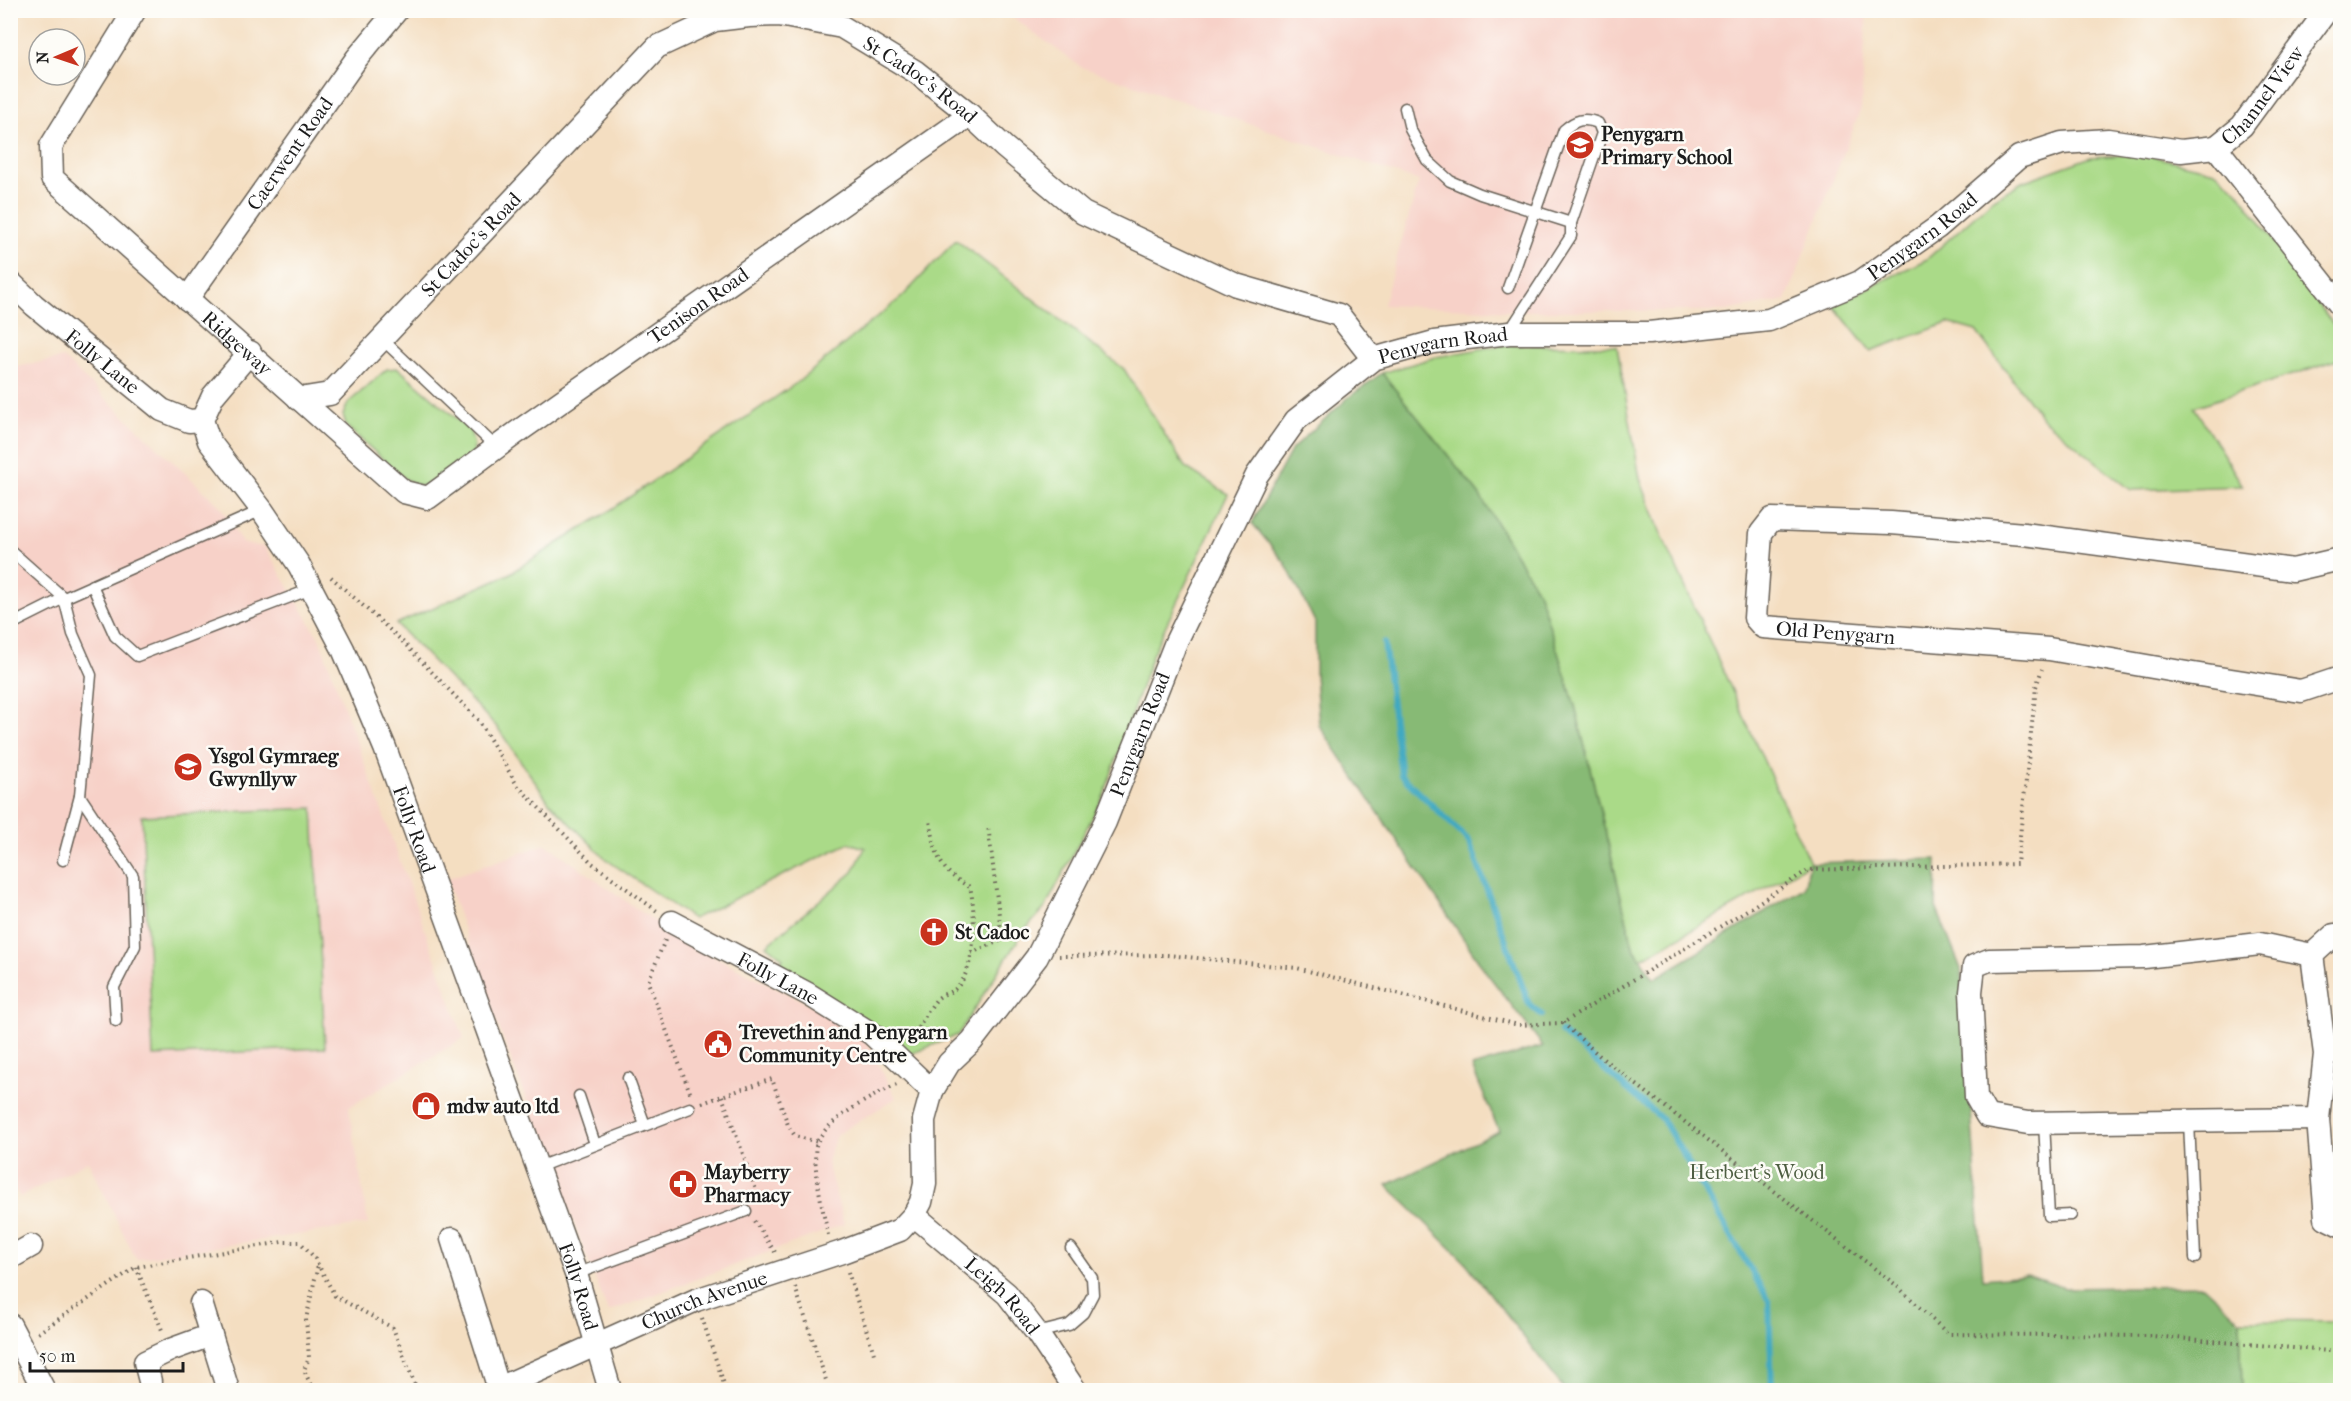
<svg xmlns="http://www.w3.org/2000/svg" width="2351" height="1401" font-family="'IM FELL French Canon',serif">
  <style>
    .built { fill: #f7d1c8 }
    .green { fill: #aada88; stroke: #637b52; stroke-width: 1.5 }
    .forest { fill: #87ba74; stroke: #526b48; stroke-width: 1.5 }
    .lines { fill: none; stroke-linecap: round; stroke-linejoin: round }
    .stream { stroke: #41a9c1; stroke-width: 6 }
    .lane-casing { stroke: #686056; stroke-width: 13 }
    .street-casing { stroke: #686056; stroke-width: 25 }
    .path { stroke: #686056; stroke-width: 4; stroke-dasharray: 1.5 4.5; stroke-linecap: butt }
    .lane { stroke: #fff; stroke-width: 10 }
    .street { stroke: #fff; stroke-width: 22 }
    .labels { text-anchor: middle; dominant-baseline: central; stroke-width: 5; stroke-linejoin: round; paint-order: stroke }
    .street-label { font-size: 20px; fill: #1c1c1c; stroke: #fdfcf7 }
    .poi-label { font-size: 20px; font-weight: bold; fill: #1c1c1c; stroke: #fdfcf7; text-anchor: start }
    .park-label { font-size: 20px; fill: #4e5e42; stroke: #fdfcf7 }
  </style>
  <rect width="100%" height="100%" fill="#fdfcf7"/>
  <filter id="ink" filterUnits="userSpaceOnUse"><feTurbulence type="fractalNoise" baseFrequency=".0167" numOctaves="2"/><feDisplacementMap in="SourceGraphic" scale="12" xChannelSelector="R" yChannelSelector="G"/><feConvolveMatrix kernelMatrix="1 2 1 2 8 2 1 2 1" color-interpolation-filters="sRGB"/></filter>
  <filter id="wash" filterUnits="userSpaceOnUse"><feTurbulence type="fractalNoise" baseFrequency=".008" numOctaves="4" result="noise"/><feDisplacementMap in="SourceGraphic" scale="24" xChannelSelector="R" yChannelSelector="G"/><feGaussianBlur stdDeviation="1.35" result="paint"/><feColorMatrix in="noise" values="0 0 0 0 0 0 0 0 0 0 0 0 0 0 0 0 0 1.4 0 .05"/><feComposite in="paint" operator="in"/></filter>
  <g filter="url(#wash)">
    <rect width="100%" height="100%" fill="#f4dec1"/>
    <!-- built -->
    <g class="built">
      <polygon points="1867,10 1861,109 1786,300 1725,311 1510,311 1383,305 1419,181 1081,67 1004,11"/>
      <polygon points="63,358 221,507 242,543 265,547 320,640 464,1038 349,1107 368,1224 136,1259 88,1161 20,1197 11,1183 11,368"/>
      <polygon points="546,844 678,938 838,1019 869,1046 896,1098 836,1135 827,1162 844,1224 608,1312 496,1020 446,879"/>
    </g>
    <!-- green -->
    <g class="green">
      <polygon points="2142,154 2215,171 2238,191 2340,334 2340,359 2194,407 2243,486 2131,490 2042,418 1976,331 1948,323 1870,351 1833,305 1927,259 1992,200 2022,182 2091,157"/>
      <polygon points="956,240 1124,369 1185,467 1228,494 1152,655 1104,795 1045,908 1023,932 958,1035 906,1056 777,965 783,958 767,945 853,872 865,848 849,843 693,919 607,860 549,802 497,727 396,624 509,574 603,515 798,382 903,296"/>
      <polygon points="1502,345 1617,346 1640,479 1660,531 1810,863 1641,959 1633,947 1575,706 1382,373 1436,357"/>
      <polygon points="398,368 470,430 474,445 473,458 436,483 420,486 405,479 347,427 343,415 348,403 387,369"/>
      <polygon points="313,808 325,1048 153,1056 142,816"/>
      <polygon points="2240,1320 2340,1321 2340,1390 2242,1390"/>
    </g>
    <!-- forest -->
    <polygon class="forest" points="1382,373 1479,494 1539,593 1575,706 1633,947 1654,979 1804,888 1810,863 1937,859 1936,907 1961,969 1983,1279 2027,1275 2065,1288 2203,1286 2240,1320 2242,1390 1565,1390 1466,1263 1387,1185 1499,1131 1472,1067 1543,1046 1486,972 1319,725 1315,675 1315,622 1285,563 1252,523 1292,449 1349,397"/>
    <g class="lines">
      <!-- stream -->
      <g class="stream">
        <polyline points="1384,642 1401,775 1469,841 1529,1004 1542,1015"/>
        <polyline points="1561,1032 1663,1120 1769,1301 1772,1390"/>
      </g>
    </g>
  </g>
  <g filter="url(#ink)">
    <g class="lines">
      <!-- lane casing -->
      <g class="lane-casing">
        <g id="lane">
          <polyline points="1405,108 1410,129 1427,160 1450,181 1480,194 1571,223 1571,236 1509,332"/>
          <path d="M1508,288L1564,130C1575,120 1584,117 1598,123L1602,133L1571,223"/>
          <polyline points="382,339 496,447"/>
          <polyline points="10,550 64,598 73,634 91,675 80,796 133,876 135,946 114,987 116,1021"/>
          <polyline points="92,585 115,636 137,656 311,589"/>
          <polyline points="10,625 64,598 262,510"/>
          <polyline points="63,860 80,796"/>
          <polyline points="628,1078 645,1125"/>
          <polyline points="579,1096 595,1144"/>
          <polyline points="2189,1121 2195,1258"/>
          <polyline points="2044,1123 2049,1216 2071,1215"/>
          <polyline points="536,1168 690,1108"/>
          <polyline points="576,1274 746,1211"/>
          <polyline points="1037,1333 1069,1325 1083,1313 1093,1294 1092,1278 1071,1248"/>
        </g>
      </g>
      <!-- street casing -->
      <g class="street-casing">
        <g id="street">
          <path id="s1" d="M135,10L51,146L52,178L404,492L428,498L516,433L970,115"/>
          <polyline points="2216,147 2340,305"/>
          <path id="s2" d="M2216,147L2242,126L2327,10"/>
          <path id="s3" d="M10,282L34,305L162,410L189,421L202,420"/>
          <path id="s4" d="M187,299L357,58L397,10"/>
          <path id="s5" d="M250,352L213,396L202,420L209,441L262,510L299,565L343,649L385,748L576,1274L610,1390"/>
          <path id="s6" d="M299,399L330,394L657,47L715,20L749,16L779,15L842,27L916,72L970,115L1004,147L1083,213L1236,285L1339,315L1373,359"/>
          <path id="s7" d="M2340,559L2293,570L2024,534L1891,523L1772,519L1761,533L1755,618L1763,627L2049,649L2187,673L2301,691L2340,678"/>
          <path id="s8" d="M672,922L808,994L872,1034L932,1091"/>
          <polygon points="2260,944 2312,955 2325,1054 2318,1119 2028,1123 1987,1116 1976,1097 1971,992 1974,966 1989,960 2144,957"/>
          <polyline points="2312,955 2334,935 2340,935"/>
          <polyline points="2318,1119 2326,1218 2340,1225"/>
          <path id="s9" d="M914,1215L1007,1294L1037,1333L1075,1390"/>
          <polyline points="452,1239 499,1389"/>
          <polyline points="10,1258 31,1246"/>
          <polyline points="201,1303 228,1390"/>
          <polyline points="10,1325 44,1390"/>
          <polyline points="150,1381 145,1362 170,1350 211,1335"/>
          <path id="s10" d="M495,1390L696,1300L842,1252L900,1230L914,1215L921,1202L925,1184L924,1120L932,1091L949,1063L972,1041L1037,957L1105,822L1176,642L1257,475L1296,420L1373,359L1434,342L1509,333H1649L1769,320L1860,282L1938,227L2019,157L2062,143L2108,140L2181,151L2216,147"/>
        </g>
      </g>
      <!-- path -->
      <g class="path">
        <polyline points="331,577 400,639 479,721 517,785 592,863 657,911"/>
        <polyline points="665,940 648,982 691,1095"/>
        <polyline points="971,953 1002,940 988,825"/>
        <polyline points="1059,956 1167,955 1297,968 1518,1025 1563,1023 1752,907 1808,870 2017,864 2036,687 2042,669"/>
        <polyline points="1563,1023 1602,1058 1896,1285 1948,1334 2153,1336 2340,1352"/>
        <path d="M908,1042C919,1029 926,1012 937,999C943,993 952,993 957,987C977,967 976,912 970,887C937,870 937,856 930,821"/>
        <polyline points="722,1096 759,1198 755,1202"/>
        <polyline points="702,1103 772,1079 788,1125 795,1136 818,1142"/>
        <polyline points="754,1221 775,1252"/>
        <path d="M828,1235C824,1214 812,1166 816,1146C821,1122 875,1094 897,1085"/>
        <polyline points="136,1267 162,1330"/>
        <polyline points="848,1272 875,1357"/>
        <polyline points="795,1287 826,1380"/>
        <polyline points="702,1318 726,1390"/>
        <polyline points="38,1333 136,1267 282,1242 300,1242 314,1257 335,1296 393,1328 417,1390"/>
        <polyline points="313,1390 304,1370 309,1358 306,1319 318,1265"/>
      </g>
      <!-- lane -->
      <use href="#lane" class="lane"/>
      <!-- street -->
      <use href="#street" class="street"/>
    </g>
  </g>
  <!-- icons -->
  <defs>
    <g id="school-disc" transform="scale(1.5)"><circle r="9.5" fill="#c8321e" stroke="#fdfcf7"/><path d="M0-5L7-2L0 1L-7-2ZM-4 1L0 2.5L4 1V4Q0 6-4 4Z" fill="#fff"/></g>
    <g id="church-disc" transform="scale(1.5)"><circle r="9.5" fill="#c8321e" stroke="#fdfcf7"/><path d="M-1.2-6h2.4v3.5h3.3v2.4h-3.3V6h-2.4V-.1h-3.3v-2.4h3.3Z" fill="#fff"/></g>
    <g id="civic-disc" transform="scale(1.5)"><circle r="9.5" fill="#c8321e" stroke="#fdfcf7"/><path d="M-.6-6.5H3V-4.5H.6V-3L4-1V1h2V6H-6V1h2V-1L-.6-3ZM-1.2 2.5V6h2.4V2.5Z" fill="#fff"/></g>
    <g id="shop-disc" transform="scale(1.5)"><circle r="9.5" fill="#c8321e" stroke="#fdfcf7"/><path d="M-5-2.5h2.3a2.7 3.5 0 0 1 5.4 0H5L5.5 6h-11ZM-1.5-2.5h3a1.5 2.3 0 0 0-3 0Z" fill="#fff"/></g>
    <g id="pharmacy-disc" transform="scale(1.5)"><circle r="9.5" fill="#c8321e" stroke="#fdfcf7"/><path d="M-2-6h4v4h4v4h-4v4h-4v-4h-4v-4h4Z" fill="#fff"/></g>
  </defs>
  <g fill-rule="evenodd">
    <use href="#school-disc" x="1580" y="145"/>
    <use href="#school-disc" x="188" y="767"/>
    <use href="#church-disc" x="934" y="932"/>
    <use href="#civic-disc" x="718" y="1044"/>
    <use href="#shop-disc" x="426" y="1106"/>
    <use href="#pharmacy-disc" x="683" y="1184"/>
  </g>
  <g class="labels">
    <!-- street labels -->
    <g class="street-label">
      <text stroke="none"><textPath href="#s6" startOffset="795">St Cadoc's Road</textPath></text>
      <text stroke="none"><textPath href="#s2" startOffset="70">Channel View</textPath></text>
      <text stroke="none"><textPath href="#s4" startOffset="178">Caerwent Road</textPath></text>
      <text stroke="none"><textPath href="#s10" startOffset="2026">Penygarn Road</textPath></text>
      <text stroke="none"><textPath href="#s6" startOffset="237">St Cadoc's Road</textPath></text>
      <text stroke="none"><textPath href="#s1" startOffset="1020">Tenison Road</textPath></text>
      <text stroke="none"><textPath href="#s1" startOffset="440">Ridgeway</textPath></text>
      <text stroke="none"><textPath href="#s10" startOffset="1522">Penygarn Road</textPath></text>
      <text stroke="none"><textPath href="#s3" startOffset="122">Folly Lane</textPath></text>
      <text stroke="none"><textPath href="#s7" startOffset="760">Old Penygarn</textPath></text>
      <text stroke="none"><textPath href="#s10" startOffset="1000">Penygarn Road</textPath></text>
      <text stroke="none"><textPath href="#s5" startOffset="548">Folly Road</textPath></text>
      <text stroke="none"><textPath href="#s8" startOffset="120">Folly Lane</textPath></text>
      <text stroke="none"><textPath href="#s5" startOffset="1034">Folly Road</textPath></text>
      <text stroke="none"><textPath href="#s9" startOffset="120">Leigh Road</textPath></text>
      <text stroke="none"><textPath href="#s10" startOffset="228">Church Avenue</textPath></text>
    </g>
    <!-- poi labels -->
    <g class="poi-label">
      <text x="1601" y="134">Penygarn<tspan x="1601" dy="23">Primary School</tspan></text>
      <text x="209" y="756">Ysgol Gymraeg<tspan x="209" dy="23">Gwynllyw</tspan></text>
      <text x="955" y="932">St Cadoc</text>
      <text x="739" y="1032">Trevethin and Penygarn<tspan x="739" dy="23">Community Centre</tspan></text>
      <text x="447" y="1106">mdw auto ltd</text>
      <text x="704" y="1172">Mayberry<tspan x="704" dy="23">Pharmacy</tspan></text>
    </g>
    <!-- park labels -->
    <g class="park-label">
      <text x="1757" y="1172">Herbert's Wood</text>
    </g>
  </g>
  <!-- margin -->
  <rect width="2351" height="1401" fill="none" stroke="#fdfcf7" stroke-width="36"/>
  <!-- north arrow -->
  <g transform="translate(57 57) rotate(268)"><circle r="28" fill="#fdfcf7" stroke="#a3a29f" stroke-width="1.5"/>
  <path d="M0-4.5L10 22L0 15L-10 22Z" fill="#c8321e"/>
  <text y="-9" font-size="16" font-weight="bold" text-anchor="middle" fill="#1c1c1c">N</text>
  </g>
  <!-- scale -->
  <path d="M30 1362v9h153v-9" fill="none" stroke="#1c1c1c" stroke-width="3"/>
  <text x="39" y="1362" font-size="18" fill="#1c1c1c" stroke="#fdfcf7" stroke-width="4.5" paint-order="stroke">50 m</text>
</svg>
